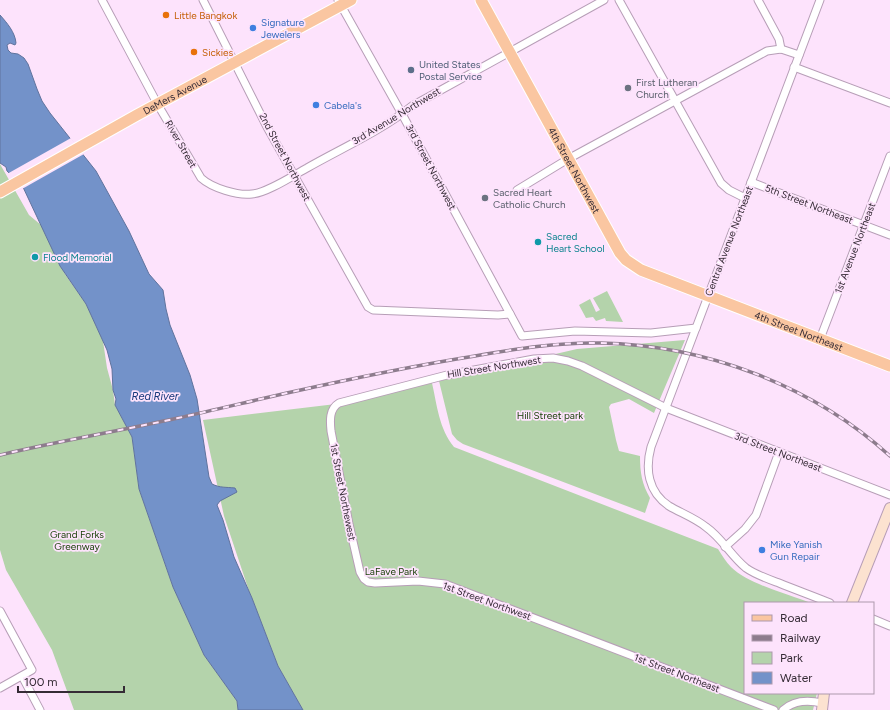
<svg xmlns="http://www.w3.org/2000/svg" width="890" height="710" font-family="Figtree,sans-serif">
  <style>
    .green { fill: #b4d3ab }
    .water { fill: #7392c9; stroke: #60739d }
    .pier { fill: #fde3fc }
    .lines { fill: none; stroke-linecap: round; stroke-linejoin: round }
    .street-casing { stroke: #b79eb7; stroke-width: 9 }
    .secondary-casing { stroke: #b79eb7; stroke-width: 12 }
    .primary-casing { stroke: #fff; stroke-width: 13 }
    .street { stroke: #fff; stroke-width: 7 }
    .secondary { stroke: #fce2d0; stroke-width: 10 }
    .primary { stroke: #fac6a1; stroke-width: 11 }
    .rail-casing { stroke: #8d7c8d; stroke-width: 3.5 }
    .rail { stroke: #fde3fc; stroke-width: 2; stroke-dasharray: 6; stroke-linecap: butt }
    .food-dot { fill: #e8710a; stroke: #fde3fc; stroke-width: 1.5 }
    .shop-dot { fill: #3f7fe0; stroke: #fde3fc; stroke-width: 1.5 }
    .service-dot { fill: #5c6f8a; stroke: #fde3fc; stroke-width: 1.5 }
    .worship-dot { fill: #6b7280; stroke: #fde3fc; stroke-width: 1.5 }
    .culture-dot { fill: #0f9aa8; stroke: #fde3fc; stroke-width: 1.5 }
    .labels { text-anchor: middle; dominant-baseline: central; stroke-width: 3.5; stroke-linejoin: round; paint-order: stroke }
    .food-label { font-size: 10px; fill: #c56008; stroke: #fde3fc; text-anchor: start }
    .shop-label { font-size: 10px; fill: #366cbe; stroke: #fde3fc; text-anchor: start }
    .service-label { font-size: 10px; fill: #4e5e75; stroke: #fde3fc; text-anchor: start }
    .worship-label { font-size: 10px; fill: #5b616d; stroke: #fde3fc; text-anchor: start }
    .street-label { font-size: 10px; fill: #352b35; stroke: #fde3fc }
    .culture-label { font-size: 10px; fill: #0d838f; stroke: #fde3fc; text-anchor: start }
    .park-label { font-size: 10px; fill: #143e03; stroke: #fde3fc }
    .water-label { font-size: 11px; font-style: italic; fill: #143779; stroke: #fde3fc }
  </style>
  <rect width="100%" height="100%" fill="#fde3fc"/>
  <!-- green -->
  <g class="green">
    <polygon points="0,164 29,215 41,225 65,274 86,304 103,341 107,368 113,390 115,405 132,437 139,489 173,587 204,655 237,701 238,710 74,710 52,650 6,570 0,550"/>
    <polygon points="607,291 623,322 606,321 605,318 596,321 593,317 586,318 579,305 590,299 596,312 600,310 593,298"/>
    <path d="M685,340L654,413L629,399L611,404L609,407L616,440L619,451L640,456C640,473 642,484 650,498L645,513L463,444L457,440L452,434L439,381L577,349Z"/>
    <path d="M432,383C437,405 439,429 454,447L718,549C722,555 726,562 731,567C748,584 788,594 811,603H745V693H817L813,710H303L278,666L248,588L224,516L203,420L336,404Z"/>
  </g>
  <!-- water -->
  <path class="water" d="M0,15C7,23 15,32 16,43L15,45L10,43L7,45L8,50L11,53L18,54L24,58L28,64L37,89L42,101L50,113L96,171L129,231L149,274L163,290L166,309L170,325L190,375L197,399L209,477L212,484C220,488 226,487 235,488L237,492L220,501L217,505L223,520L234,557L252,598L278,666L303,710H238L237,701L204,655L173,587L139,489L132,437L115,405L116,399L113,390L112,369L107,350L86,304L60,266L22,185L7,171L6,167L0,163Z"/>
  <!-- pier -->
  <polygon class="pier" points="71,138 84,154 22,189 15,180 7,174"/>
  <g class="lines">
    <!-- street casing -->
    <g class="street-casing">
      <g id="street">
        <path d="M102,0L158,105L201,178C212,188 238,196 252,194C267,193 294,175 307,168C342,148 381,131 412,106L604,0"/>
        <polyline points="203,0 267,127 368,307 373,310 498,315 510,314"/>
        <polyline points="338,0 402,114 522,336 575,331 651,333 696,328"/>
        <polyline points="619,0 721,183 729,190 745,198"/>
        <polyline points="758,0 779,39 781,49"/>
        <path d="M820,0L651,447C645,469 648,492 669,506C681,513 695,518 706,527C722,538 731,556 746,568C756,575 768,579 779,583C796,590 813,596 830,603"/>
        <polyline points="794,67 890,103"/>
        <polyline points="751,182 890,235"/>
        <polyline points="517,190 568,159 767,51 781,49 799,55"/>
        <polyline points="820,339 890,156"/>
        <polyline points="725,547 745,529 756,515 779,452"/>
        <polyline points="0,611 32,670 0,688"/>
        <polyline points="873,619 890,626"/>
        <polyline points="22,676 40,710"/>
        <path d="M774,710L445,584L418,581L375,583L368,582L364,579L360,572L349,524L331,431C330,421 329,409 339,403L447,375L534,359L553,358L568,361L582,366L666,408L890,495"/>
        <path d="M783,710C794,700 809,700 822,703"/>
      </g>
    </g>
    <!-- secondary casing -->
    <g class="secondary-casing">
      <g id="secondary">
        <polyline points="852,603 890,508"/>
        <polyline points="822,710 824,693"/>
      </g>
    </g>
    <!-- primary casing -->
    <g class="primary-casing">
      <g id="primary">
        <path id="s1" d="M481,0L620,253L626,260L641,270L890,366"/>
        <path id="s2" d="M0,192L137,115L351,0"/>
      </g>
    </g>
    <!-- street -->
    <use href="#street" class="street"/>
    <!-- secondary -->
    <use href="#secondary" class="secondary"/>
    <!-- primary -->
    <use href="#primary" class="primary"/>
    <!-- rail casing -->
    <g class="rail-casing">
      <path id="rail" d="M0,455C59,441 119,431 178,418C215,410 251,401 287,393C350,379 412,366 475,356C516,349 558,342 600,343C705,345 812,385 890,456"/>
    </g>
    <!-- rail -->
    <use href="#rail" class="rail"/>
  </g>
  <!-- markers -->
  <g class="food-dot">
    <circle cx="166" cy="15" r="4"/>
    <circle cx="194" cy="52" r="4"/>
  </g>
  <g class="shop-dot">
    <circle cx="253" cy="28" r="4"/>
    <circle cx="316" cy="105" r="4"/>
    <circle cx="762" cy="550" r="4"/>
  </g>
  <circle class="service-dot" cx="411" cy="70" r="4"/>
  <g class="worship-dot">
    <circle cx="628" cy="88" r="4"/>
    <circle cx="485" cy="198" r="4"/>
  </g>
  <g class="culture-dot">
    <circle cx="538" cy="242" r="4"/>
    <circle cx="35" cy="257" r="4"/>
  </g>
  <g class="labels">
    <!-- food labels -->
    <g class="food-label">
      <text x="174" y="15">Little Bangkok</text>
      <text x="202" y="52">Sickies</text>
    </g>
    <!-- shop labels -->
    <g class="shop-label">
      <text x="261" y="22">Signature<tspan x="261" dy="12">Jewelers</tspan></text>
      <text x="324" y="105">Cabela's</text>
      <text x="770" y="544">Mike Yanish<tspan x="770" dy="12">Gun Repair</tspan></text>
    </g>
    <!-- service labels -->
    <g class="service-label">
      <text x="419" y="64">United States<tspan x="419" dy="12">Postal Service</tspan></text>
    </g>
    <!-- worship labels -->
    <g class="worship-label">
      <text x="636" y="82">First Lutheran<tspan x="636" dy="12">Church</tspan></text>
      <text x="493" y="192">Sacred Heart<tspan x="493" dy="12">Catholic Church</tspan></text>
    </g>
    <!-- street labels -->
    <g class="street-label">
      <text stroke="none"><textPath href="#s2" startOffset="200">DeMers Avenue</textPath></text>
      <text transform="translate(396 116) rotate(-31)">3rd Avenue Northwest</text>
      <text transform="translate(181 144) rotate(60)">River Street</text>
      <text transform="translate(285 157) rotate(62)">2nd Street Northwest</text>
      <text transform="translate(431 167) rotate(62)">3rd Street Northwest</text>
      <text stroke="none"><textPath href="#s1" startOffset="194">4th Street Northwest</textPath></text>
      <text transform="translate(809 204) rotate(21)">5th Street Northeast</text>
      <text transform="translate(729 241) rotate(-69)">Central Avenue Northeast</text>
      <text transform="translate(855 248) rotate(-69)">1st Avenue Northeast</text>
      <text stroke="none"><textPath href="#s1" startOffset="485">4th Street Northeast</textPath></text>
      <text transform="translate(494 367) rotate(-9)">Hill Street Northwest</text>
      <text transform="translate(778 452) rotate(21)">3rd Street Northeast</text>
      <text transform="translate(343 492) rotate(79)">1st Street Northewest</text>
      <text transform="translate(487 601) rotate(20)">1st Street Northwest</text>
      <text transform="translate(677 673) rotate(21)">1st Street Northeast</text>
    </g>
    <!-- culture labels -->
    <g class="culture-label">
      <text x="546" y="236">Sacred<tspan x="546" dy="12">Heart School</tspan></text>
      <text x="43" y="257">Flood Memorial</text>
    </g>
    <!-- park labels -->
    <g class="park-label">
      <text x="550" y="415">Hill Street park</text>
      <text x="77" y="534">Grand Forks<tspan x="77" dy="12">Greenway</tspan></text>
      <text x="391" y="571">LaFave Park</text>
    </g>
    <!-- water labels -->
    <g class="water-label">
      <text x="155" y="396">Red River</text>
    </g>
  </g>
  <!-- legend -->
  <rect x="744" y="602" width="130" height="92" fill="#fde3fc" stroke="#ad99ac"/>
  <rect x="752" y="615" width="20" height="6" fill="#fac6a1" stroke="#ad99ac"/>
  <text x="780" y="622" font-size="12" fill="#352b35">Road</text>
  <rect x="752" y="635" width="20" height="6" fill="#8d7c8d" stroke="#ad99ac"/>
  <text x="780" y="642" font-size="12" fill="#352b35">Railway</text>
  <rect x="752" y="652" width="20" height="12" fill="#b4d3ab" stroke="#ad99ac"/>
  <text x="780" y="662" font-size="12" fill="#352b35">Park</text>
  <rect x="752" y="672" width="20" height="12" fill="#7392c9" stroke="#ad99ac"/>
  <text x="780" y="682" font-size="12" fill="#352b35">Water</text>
  <!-- scale -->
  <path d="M18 686v6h106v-6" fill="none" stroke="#352b35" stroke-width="2"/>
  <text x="24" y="686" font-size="12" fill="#352b35" stroke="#fde3fc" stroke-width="3" paint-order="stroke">100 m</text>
</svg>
